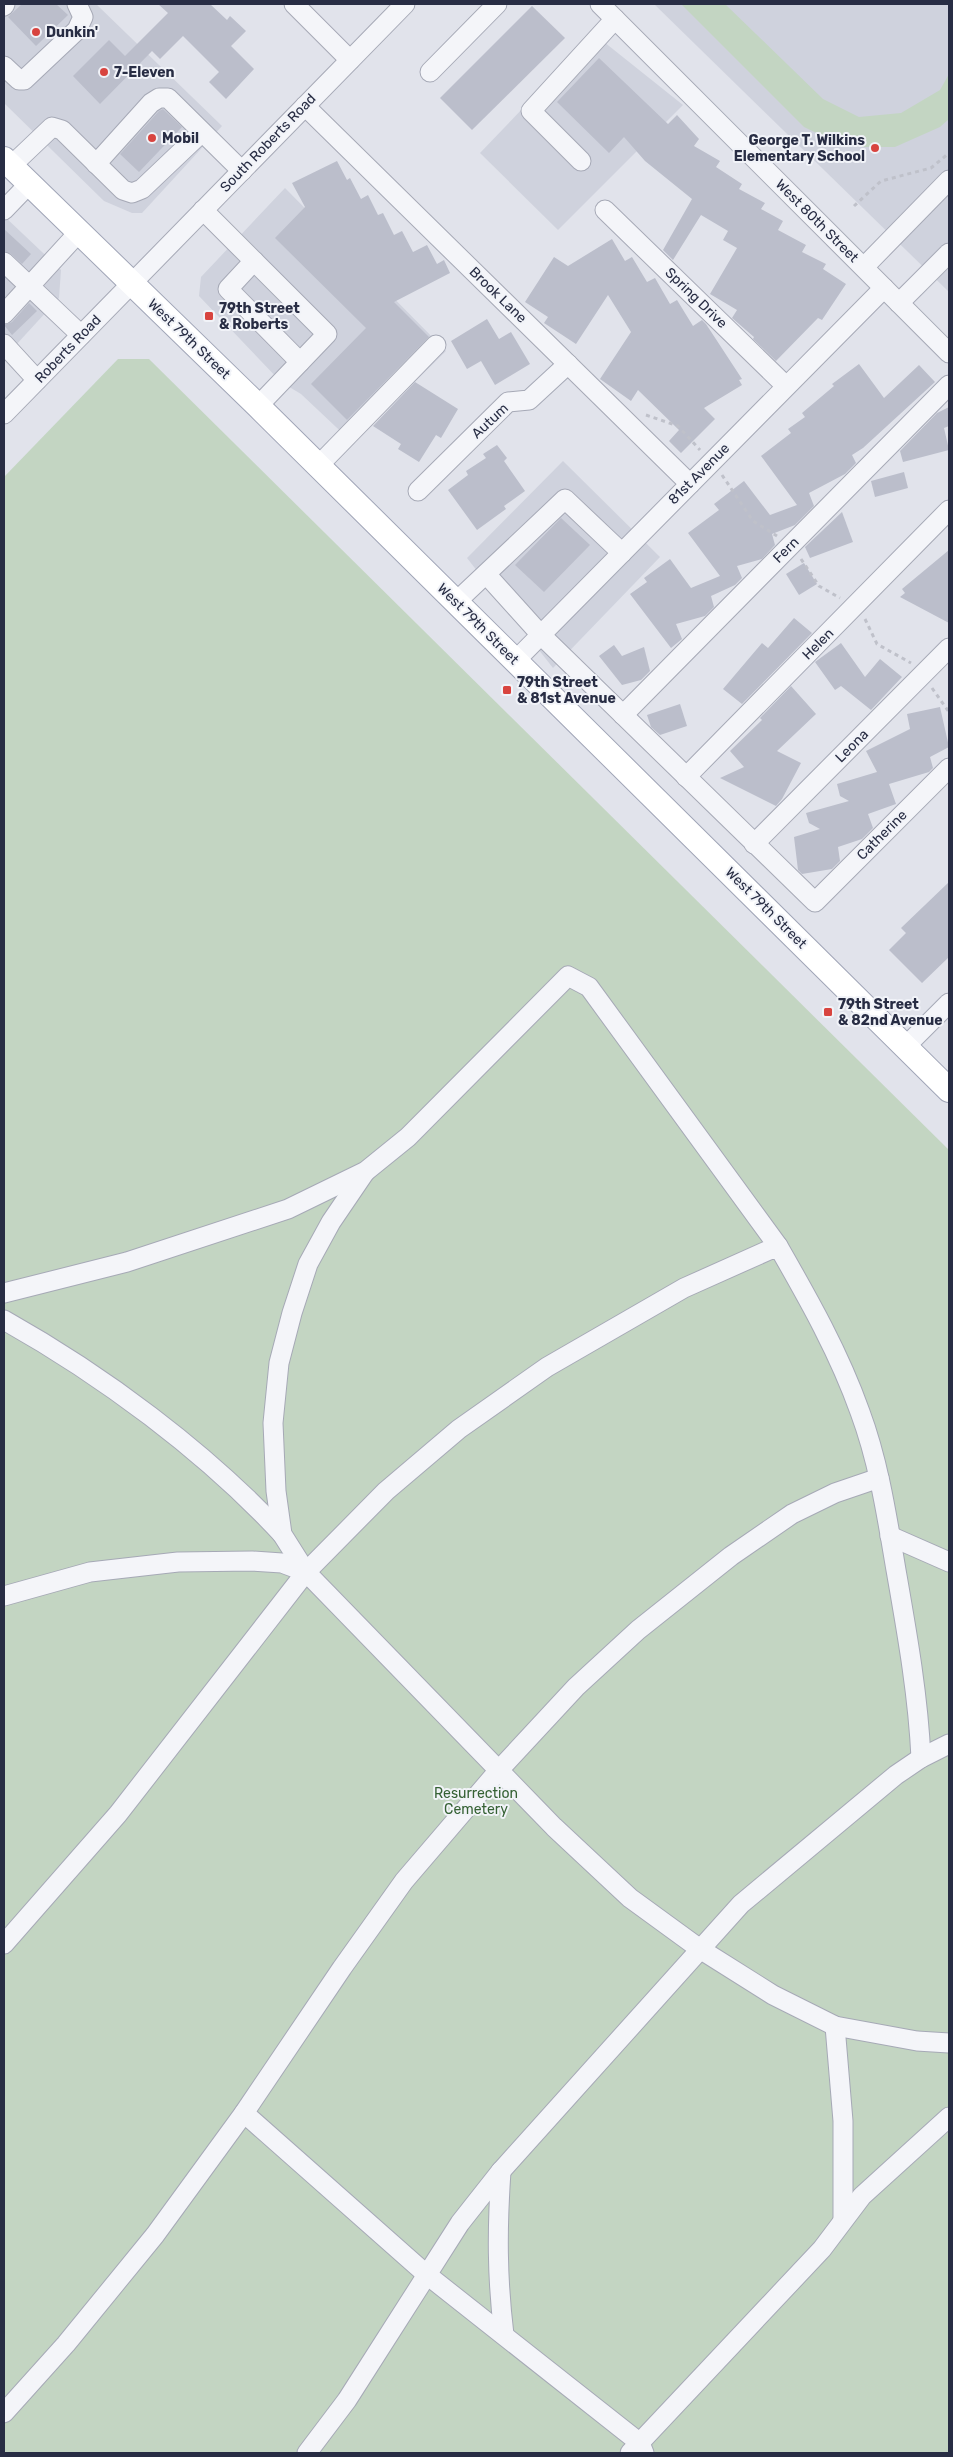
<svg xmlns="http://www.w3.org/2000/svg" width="953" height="2457" font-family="Rubik,sans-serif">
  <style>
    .built { fill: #cfd2dd }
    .green { fill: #c3d5c2 }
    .building { fill: #bbbecb }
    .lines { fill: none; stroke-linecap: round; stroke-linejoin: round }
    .minor-casing { stroke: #a6a9b6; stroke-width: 21 }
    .major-casing { stroke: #a0a5b7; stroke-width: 26 }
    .path { stroke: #bfc1ca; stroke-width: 3; stroke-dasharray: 4 4; stroke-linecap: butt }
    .minor { stroke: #f4f5f9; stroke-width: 19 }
    .major { stroke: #fff; stroke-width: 24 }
    .poi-dot { fill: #d8443f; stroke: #f1f3f8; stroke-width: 2 }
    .labels { text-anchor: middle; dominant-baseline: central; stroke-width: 4; stroke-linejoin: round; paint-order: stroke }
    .poi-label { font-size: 14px; font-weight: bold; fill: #282d44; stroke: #f1f3f8; text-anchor: start }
    .street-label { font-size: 14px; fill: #282d44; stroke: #f1f3f8 }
    .park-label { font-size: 14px; fill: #356134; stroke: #f1f3f8 }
  </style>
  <rect width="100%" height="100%" fill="#e1e3eb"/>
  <!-- built -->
  <g class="built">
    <polygon points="4,4 96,4 222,126 142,213 132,213 104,201 4,103"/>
    <polygon points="654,4 949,4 949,292"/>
    <polygon points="594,34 683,105 558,230 480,153"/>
    <polygon points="285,188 446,351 353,443 301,394 281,382 199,296 201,277"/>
    <polygon points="4,216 61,270 59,298 4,358"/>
    <polygon points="563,461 660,557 553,668 467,558"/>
  </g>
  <!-- green -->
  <g class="green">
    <polygon points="681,4 725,4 823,99 859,117 901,113 940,90 949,74 949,119 940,127 895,147 863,147 831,140 804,127"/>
    <polygon points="118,359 149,359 949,1150 949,2453 4,2453 4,477"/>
  </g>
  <!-- building -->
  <g class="building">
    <polygon points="22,4 56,4 68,15 36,46 8,17"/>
    <polygon points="158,4 210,4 227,20 230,16 246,31 231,46 254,69 226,99 209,82 219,72 183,36 160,59 152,51 100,104 73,76 109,40 125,56 168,13"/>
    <polygon points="532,6 565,38 472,130 440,98"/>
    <polygon points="599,58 668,124 677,115 699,139 694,146 720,161 716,167 742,184 739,189 765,203 761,209 783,221 778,230 806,245 802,252 826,264 823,269 846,284 822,320 818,318 776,361 753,339 754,337 732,318 737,310 710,294 737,248 723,240 728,231 701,215 673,260 663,250 692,199 645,161 624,137 609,153 557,102"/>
    <polygon points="163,109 182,127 139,172 120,154 159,111"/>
    <polygon points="337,161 347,180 350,178 361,199 368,195 378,215 383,213 394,235 402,231 413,252 427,245 437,264 444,260 450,273 394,302 429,337 347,420 311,384 366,328 275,238 305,207 292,183"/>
    <polygon points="4,229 31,254 22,264 11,254 4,251"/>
    <polygon points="612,239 625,261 632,257 647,282 655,278 670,304 677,300 693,326 702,320 706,324 742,379 739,380 742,385 704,408 715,419 681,453 669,441 679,430 638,390 631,401 600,379 631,332 608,295 576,344 544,323 548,317 525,302 554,257 568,266"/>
    <polygon points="29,303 37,311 12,335 4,325 12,322"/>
    <polygon points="487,319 499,339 511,332 530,364 495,385 481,361 467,369 451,341"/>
    <polygon points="859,364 884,398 919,365 935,382 863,448 852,455 856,463 845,474 809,493 814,506 795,525 772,534 775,545 762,559 737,566 742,578 735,585 711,596 714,607 705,616 676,624 682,639 671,648 630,594 647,582 644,578 670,559 691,588 720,576 688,533 719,510 714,504 744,481 770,515 797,505 761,456 791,433 788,429 805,417 802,413 834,386 832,384"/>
    <polygon points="415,382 458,409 441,438 436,435 419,462 398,449 401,444 373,426"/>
    <polygon points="949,407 949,426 944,428 949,450 903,462 900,451 937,413"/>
    <polygon points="497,445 507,458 504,461 525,491 504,506 506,509 477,530 448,490 468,475 466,471 486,458 483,454"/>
    <polygon points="904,472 908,488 875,497 871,481"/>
    <polygon points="842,512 853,542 810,558 805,547"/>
    <polygon points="561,518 590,545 544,592 515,565"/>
    <polygon points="949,550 949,623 900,597 905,593 902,589"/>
    <polygon points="804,563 817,584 799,595 786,574"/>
    <polygon points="794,618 812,633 742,704 723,689 762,643 768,648"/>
    <polygon points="841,643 865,677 880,659 902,677 871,710 841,686 835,690 815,662"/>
    <polygon points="614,645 622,656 644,647 650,671 641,680 622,685 599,656"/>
    <polygon points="791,686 816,714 777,751 801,763 782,799 776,806 720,778 744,767 730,751 762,720 760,718"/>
    <polygon points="680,704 687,726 660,735 651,727 647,715"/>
    <polygon points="940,707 949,747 930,757 933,768 929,772 889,784 896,804 868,814 873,828 862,839 838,847 840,861 832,869 802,874 798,870 794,837 820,829 809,823 806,813 849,801 840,796 837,784 877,772 866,751 910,729 907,714"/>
    <polygon points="949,882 949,957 922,983 889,950 906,933 901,928"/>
  </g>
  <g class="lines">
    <!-- minor casing -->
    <g class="minor-casing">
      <g id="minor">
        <polyline points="294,4 350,60"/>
        <polyline points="600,4 949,353"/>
        <polyline points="4,6 5,4"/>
        <polyline points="4,66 19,80 24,80 77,30 83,17 77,4"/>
        <polyline points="430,72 497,4"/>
        <polyline points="305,106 690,484"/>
        <polyline points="581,161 531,111 615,19"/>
        <polyline points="96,164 151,103 159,98 168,98 242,171"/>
        <polyline points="11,166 52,127 62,130 123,190 132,193 142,189 202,132"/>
        <polyline points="4,210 29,184"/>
        <polyline points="203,210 327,334 258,406"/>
        <polyline points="605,210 786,386"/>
        <polyline points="254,261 228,289 300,362"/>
        <polyline points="4,262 81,335"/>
        <polyline points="864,267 949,180"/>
        <polyline points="899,303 949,253"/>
        <polyline points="4,314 79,232"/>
        <polyline points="4,344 37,380"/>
        <polyline points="4,414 405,4"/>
        <polyline points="318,466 436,345"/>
        <polyline points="418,491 508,402 529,400 568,364"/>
        <polyline points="486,574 541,635 815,902 949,768"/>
        <polyline points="456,602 565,499 622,553"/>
        <polyline points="515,661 884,288"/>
        <polyline points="623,715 949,385"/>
        <polyline points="686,777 949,510"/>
        <polyline points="754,844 949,648"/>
        <polyline points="905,1047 949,1003"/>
        <polyline points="4,1293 127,1262 288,1209 366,1171 408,1137 568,976 589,987 778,1246"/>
        <path d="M4,1320C102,1375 205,1451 282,1534"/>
        <polyline points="890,1536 949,1562"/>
        <polyline points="306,1572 282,1534 276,1491 273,1423 279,1363 292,1313 308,1264 331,1222 365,1172"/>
        <polyline points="4,1596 90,1572 178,1562 252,1561 282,1563 306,1572 554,1827 630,1898 700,1949 773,1995 835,2026 917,2041 949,2043"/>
        <path d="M4,1944L118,1814L306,1572L386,1491L459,1429L547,1367L684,1288L778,1246C809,1300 839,1353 860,1412C879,1463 887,1517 896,1570C907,1633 918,1694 921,1758"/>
        <polyline points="835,2026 843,2121 843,2220"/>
        <polyline points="244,2113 426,2274 640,2443 644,2453"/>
        <path d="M501,2171C497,2230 497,2277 504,2335"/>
        <polyline points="4,2413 66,2344 155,2235 244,2113 342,1968 404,1881 499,1770 576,1687 638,1630 731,1556 792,1514 835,1493 879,1478"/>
        <polyline points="307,2453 347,2400 460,2223 501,2171 741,1904 896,1775 921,1758 949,1744"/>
        <polyline points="630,2453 822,2249 862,2196 949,2117"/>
      </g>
    </g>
    <!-- major casing -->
    <g class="major-casing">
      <polyline id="major" points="4,159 258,406 949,1090"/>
    </g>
    <!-- path -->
    <g class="path">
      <polyline points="854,206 881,181 931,168 949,153"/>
      <polyline points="646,415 678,426 700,450"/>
      <polyline points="722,475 753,521 777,536"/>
      <polyline points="801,559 819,586 840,598"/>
      <polyline points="865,619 877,644 911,663"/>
      <polyline points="932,688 949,712"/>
    </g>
    <!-- minor -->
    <use href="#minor" class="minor"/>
    <!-- major -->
    <use href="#major" class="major"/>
  </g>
  <!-- markers -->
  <g class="poi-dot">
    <circle cx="36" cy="32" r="5"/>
    <circle cx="104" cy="72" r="5"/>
    <circle cx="152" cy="138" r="5"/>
    <circle cx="875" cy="148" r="5"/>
    <rect x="204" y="311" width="10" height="10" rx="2.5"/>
    <rect x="502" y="685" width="10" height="10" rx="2.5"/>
    <rect x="823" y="1007" width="10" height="10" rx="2.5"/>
  </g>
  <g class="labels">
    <!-- poi labels -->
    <g class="poi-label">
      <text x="46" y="32">Dunkin'</text>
      <text x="114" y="72">7-Eleven</text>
      <text x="162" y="138">Mobil</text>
      <text x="865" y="140" text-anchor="end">George T. Wilkins<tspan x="865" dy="16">Elementary School</tspan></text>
      <text x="219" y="308">79th Street<tspan x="219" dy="16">&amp; Roberts</tspan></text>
      <text x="517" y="682">79th Street<tspan x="517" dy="16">&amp; 81st Avenue</tspan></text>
      <text x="838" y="1004">79th Street<tspan x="838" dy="16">&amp; 82nd Avenue</tspan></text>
    </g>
    <!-- street labels -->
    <g class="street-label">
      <text transform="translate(268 143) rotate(-46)">South Roberts Road</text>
      <text transform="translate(817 221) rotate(45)">West 80th Street</text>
      <text transform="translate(498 295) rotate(44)">Brook Lane</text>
      <text transform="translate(696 298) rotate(44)">Spring Drive</text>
      <text transform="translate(189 339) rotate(44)">West 79th Street</text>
      <text transform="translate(68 349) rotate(-46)">Roberts Road</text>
      <text transform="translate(490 421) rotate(-43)">Autum</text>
      <text transform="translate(699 474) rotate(-45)">81st Avenue</text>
      <text transform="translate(786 550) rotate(-45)">Fern</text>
      <text transform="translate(478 624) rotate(45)">West 79th Street</text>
      <text transform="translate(818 644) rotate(-45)">Helen</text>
      <text transform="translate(852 746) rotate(-45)">Leona</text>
      <text transform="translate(882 835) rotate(-45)">Catherine</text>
      <text transform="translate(766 908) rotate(45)">West 79th Street</text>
    </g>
    <!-- park labels -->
    <g class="park-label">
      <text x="476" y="1793">Resurrection<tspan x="476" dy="16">Cemetery</tspan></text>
    </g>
  </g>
  <!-- border -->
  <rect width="953" height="2457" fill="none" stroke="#282d44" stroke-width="10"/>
</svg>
